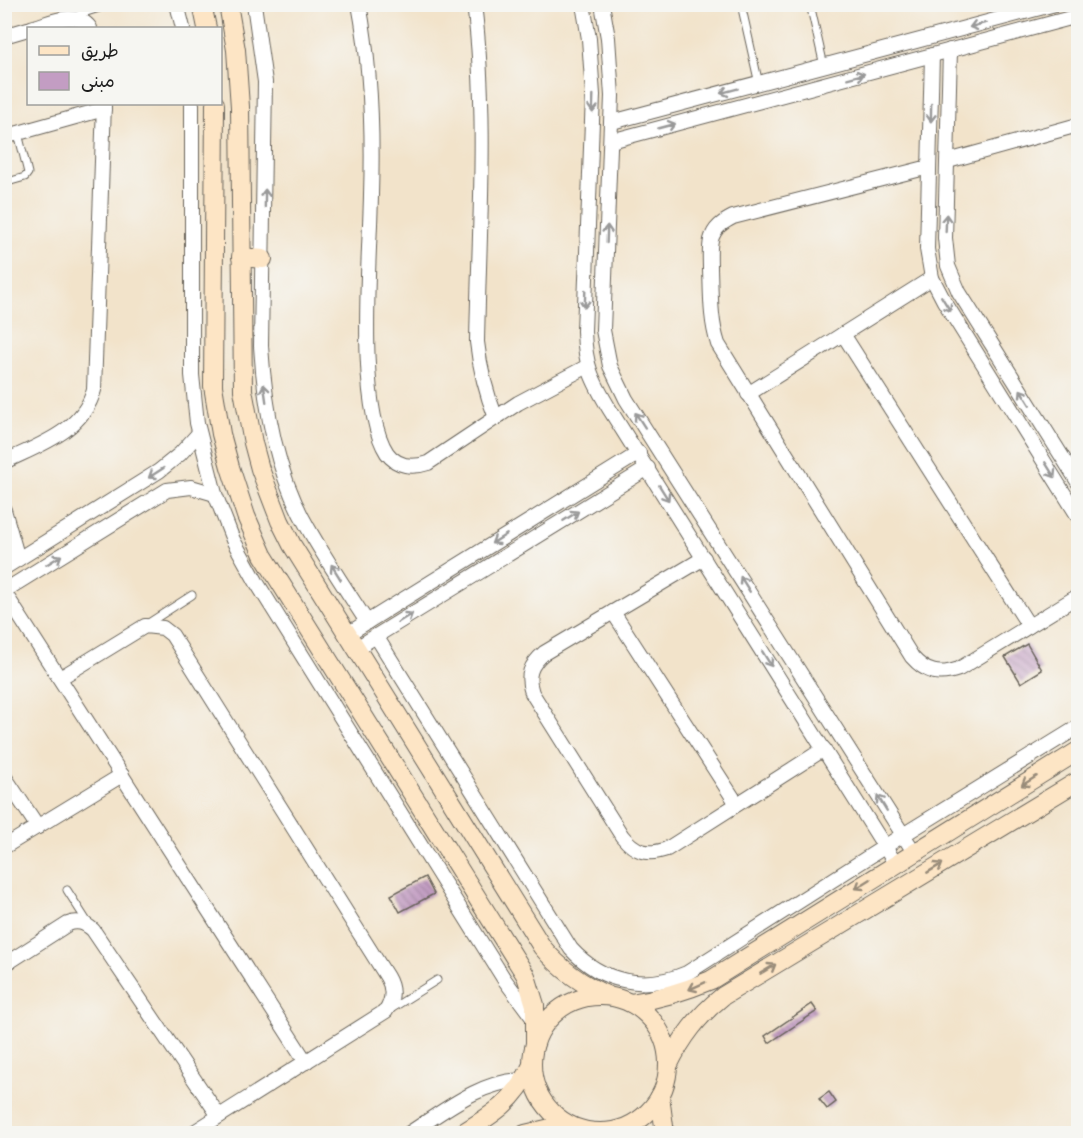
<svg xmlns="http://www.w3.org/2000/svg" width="1083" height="1138" font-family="Itim,'Playpen Sans Arabic',sans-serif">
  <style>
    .building { fill: url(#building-back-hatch) }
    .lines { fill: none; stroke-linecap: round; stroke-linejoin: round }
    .lane-casing { stroke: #676259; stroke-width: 9 }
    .street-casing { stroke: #676259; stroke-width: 16 }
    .secondary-casing { stroke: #676259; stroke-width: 20 }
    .lane { stroke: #fff; stroke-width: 7 }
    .street { stroke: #fff; stroke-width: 14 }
    .secondary { stroke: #fde5c5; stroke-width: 18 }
    .oneway { stroke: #999 }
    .oneway2 { stroke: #988b79 }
  </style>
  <defs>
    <pattern id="building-back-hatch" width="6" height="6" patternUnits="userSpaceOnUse" patternTransform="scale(1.5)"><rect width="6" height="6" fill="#c39dc3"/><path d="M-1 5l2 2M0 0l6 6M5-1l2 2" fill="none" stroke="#9e7f9e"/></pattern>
  </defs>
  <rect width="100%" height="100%" fill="#f6f6f2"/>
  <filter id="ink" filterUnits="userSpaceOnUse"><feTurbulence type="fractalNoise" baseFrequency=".0167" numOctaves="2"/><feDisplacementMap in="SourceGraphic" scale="12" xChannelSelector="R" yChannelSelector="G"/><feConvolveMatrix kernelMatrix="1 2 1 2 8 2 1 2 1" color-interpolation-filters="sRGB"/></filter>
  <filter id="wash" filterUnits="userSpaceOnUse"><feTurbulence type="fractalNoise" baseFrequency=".008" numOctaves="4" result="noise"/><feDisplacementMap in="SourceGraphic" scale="24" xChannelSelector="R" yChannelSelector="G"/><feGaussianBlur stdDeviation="1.35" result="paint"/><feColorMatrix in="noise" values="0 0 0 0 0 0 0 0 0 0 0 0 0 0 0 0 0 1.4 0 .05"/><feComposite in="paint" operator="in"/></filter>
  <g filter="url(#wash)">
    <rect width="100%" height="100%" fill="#f2e3ca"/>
    <g id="blocks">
      <!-- building -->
      <g class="building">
        <polygon points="1027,644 1042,670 1021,683 1005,657"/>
        <polygon points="425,877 434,894 400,912 391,895"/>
        <polygon points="812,1004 817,1011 769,1043 765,1036"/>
        <polygon points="829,1092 836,1102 827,1109 819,1099"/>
      </g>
    </g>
  </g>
  <g filter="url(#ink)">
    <use href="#blocks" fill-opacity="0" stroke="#676259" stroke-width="1.5"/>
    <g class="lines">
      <!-- lane casing -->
      <g class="lane-casing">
        <g id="lane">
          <polyline points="741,4 759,84"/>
          <polyline points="810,4 824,66"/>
          <polyline points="74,16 112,4"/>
          <polyline points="4,183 25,177 28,173 18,133"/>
          <polyline points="147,624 192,595"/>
          <polyline points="67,890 88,923"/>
          <polyline points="391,1009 437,980"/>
        </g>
      </g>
      <!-- street casing -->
      <g class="street-casing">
        <g id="street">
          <polyline points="177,4 183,28"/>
          <path d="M254,4L265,82L261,346C265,409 276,473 308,528C326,560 347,591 367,622"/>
          <path d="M359,4C371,67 373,132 371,195C370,255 356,406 387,453C397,467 413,468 428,463L518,403L588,366"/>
          <path d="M474,4C488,116 479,230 477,342C480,369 486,393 496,418"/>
          <path d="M583,4L589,39L593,95L584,331C585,366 592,380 610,410L895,863"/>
          <polyline points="602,4 608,38 612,96 603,330 610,366 626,399 914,852"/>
          <path d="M31,28C50,23 76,9 90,28"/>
          <polyline points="4,36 28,29"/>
          <polyline points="950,50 945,238 948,266 959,292 1078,482"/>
          <polyline points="932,55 927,249 932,278 944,301 1078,516"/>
          <polyline points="192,104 192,375 197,423 215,494 233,540 257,583 504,979 536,1022"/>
          <polyline points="612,122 1055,4"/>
          <polyline points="4,137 104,109"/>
          <polyline points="611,141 1078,16"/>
          <polyline points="948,161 1078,125"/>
          <path d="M929,167L733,217C723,222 714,228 711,240C709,249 710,259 710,269C711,294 710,319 718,344L912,657C926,673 939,676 959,669L1078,596"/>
          <polyline points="843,334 1029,626"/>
          <polyline points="748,394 932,278"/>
          <path d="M4,462C39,445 83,431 94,390L104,104"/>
          <polyline points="4,510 18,559"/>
          <path d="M704,558L544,653C530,665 526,676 532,693L622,836C635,852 647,856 667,849L824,749"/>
          <polyline points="4,568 159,471 180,454 199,433"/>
          <polyline points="4,591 167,490 191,487 215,494"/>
          <polyline points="4,592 306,1062"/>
          <polyline points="613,612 737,804"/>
          <polyline points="346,635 639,453"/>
          <path d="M376,636L571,949C602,983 645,991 687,973L903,835L1078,727"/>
          <polyline points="355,649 648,468"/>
          <path d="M60,678L145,626L163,628L172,635L387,977C394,989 393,1000 386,1011L191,1134"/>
          <polyline points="4,776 38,827"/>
          <polyline points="4,847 122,775"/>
          <path d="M4,965L68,924C78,920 85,923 93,930L219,1116"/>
          <path d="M408,1134C444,1111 481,1080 525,1080"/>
        </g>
      </g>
      <!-- secondary casing -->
      <g class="secondary-casing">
        <g id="secondary">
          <polyline points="202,4 207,28"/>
          <path d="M228,4L236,50L240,107L243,390L253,443L260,469L280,521L292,545L542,947C561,970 582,985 609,996"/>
          <polyline points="215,104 213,386 221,434 230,467 246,516 263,555 526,976 535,1005 535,1043"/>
          <polyline points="241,257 263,259"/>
          <circle cx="600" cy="1064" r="68"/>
          <path d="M631,1003C659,999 685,991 711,980L1078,751"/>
          <path d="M668,1066C682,1037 698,1016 723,996L1078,781"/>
          <polyline points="660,1096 665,1134"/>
          <path d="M461,1134C494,1114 515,1101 532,1065"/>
          <polyline points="525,1134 555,1127 571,1126"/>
        </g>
      </g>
      <!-- lane -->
      <use href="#lane" class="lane"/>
      <!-- street -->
      <use href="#street" class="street"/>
      <!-- secondary -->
      <use href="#secondary" class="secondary"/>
    </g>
    <!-- one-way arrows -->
    <defs><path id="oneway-shaft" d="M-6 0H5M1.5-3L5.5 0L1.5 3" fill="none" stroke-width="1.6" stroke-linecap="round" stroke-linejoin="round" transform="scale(1.5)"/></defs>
    <g class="oneway">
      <use href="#oneway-shaft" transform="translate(978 25) rotate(165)"/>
      <use href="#oneway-shaft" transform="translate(856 76) rotate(-15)"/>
      <use href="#oneway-shaft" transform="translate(729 91) rotate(165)"/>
      <use href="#oneway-shaft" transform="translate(593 104) rotate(92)"/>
      <use href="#oneway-shaft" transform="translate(931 113) rotate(91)"/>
      <use href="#oneway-shaft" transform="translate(667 126) rotate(-15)"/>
      <use href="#oneway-shaft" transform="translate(265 198) rotate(-89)"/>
      <use href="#oneway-shaft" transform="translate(946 223) rotate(-88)"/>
      <use href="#oneway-shaft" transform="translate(607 234) rotate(-88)"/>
      <use href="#oneway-shaft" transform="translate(585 299) rotate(92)"/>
      <use href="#oneway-shaft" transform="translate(946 304) rotate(58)"/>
      <use href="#oneway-shaft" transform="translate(265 393) rotate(-98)"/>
      <use href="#oneway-shaft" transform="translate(1025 397) rotate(-122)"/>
      <use href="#oneway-shaft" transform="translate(640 420) rotate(-123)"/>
      <use href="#oneway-shaft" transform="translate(1050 470) rotate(58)"/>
      <use href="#oneway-shaft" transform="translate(156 473) rotate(147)"/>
      <use href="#oneway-shaft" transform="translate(664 493) rotate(58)"/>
      <use href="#oneway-shaft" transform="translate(571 516) rotate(-32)"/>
      <use href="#oneway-shaft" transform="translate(499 539) rotate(148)"/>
      <use href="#oneway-shaft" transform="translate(54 560) rotate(-32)"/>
      <use href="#oneway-shaft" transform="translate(336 572) rotate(-122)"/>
      <use href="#oneway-shaft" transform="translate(745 584) rotate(-122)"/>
      <use href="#oneway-shaft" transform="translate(405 618) rotate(-32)"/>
      <use href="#oneway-shaft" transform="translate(767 659) rotate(58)"/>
      <use href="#oneway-shaft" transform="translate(882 803) rotate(-122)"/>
    </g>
    <g class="oneway2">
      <use href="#oneway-shaft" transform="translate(1029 781) rotate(148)"/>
      <use href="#oneway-shaft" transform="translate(935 868) rotate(-31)"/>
      <use href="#oneway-shaft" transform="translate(863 884) rotate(148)"/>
      <use href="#oneway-shaft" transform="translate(768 969) rotate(-31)"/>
      <use href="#oneway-shaft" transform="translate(697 986) rotate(156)"/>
    </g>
  </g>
  <!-- margin -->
  <rect width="1083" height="1138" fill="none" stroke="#f6f6f2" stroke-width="24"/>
  <!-- legend -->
  <rect x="27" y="27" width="195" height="78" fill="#f6f6f2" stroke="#9f9f9c" stroke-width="1.5"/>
  <rect x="39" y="46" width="30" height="9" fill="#fde5c5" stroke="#9f9f9c" stroke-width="1.5"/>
  <text x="81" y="57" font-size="18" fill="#1c1c1c">طريق</text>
  <rect x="39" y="72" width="30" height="18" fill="#c39dc3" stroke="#9f9f9c" stroke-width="1.5"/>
  <text x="81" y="87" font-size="18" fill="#1c1c1c">مبنى</text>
</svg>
